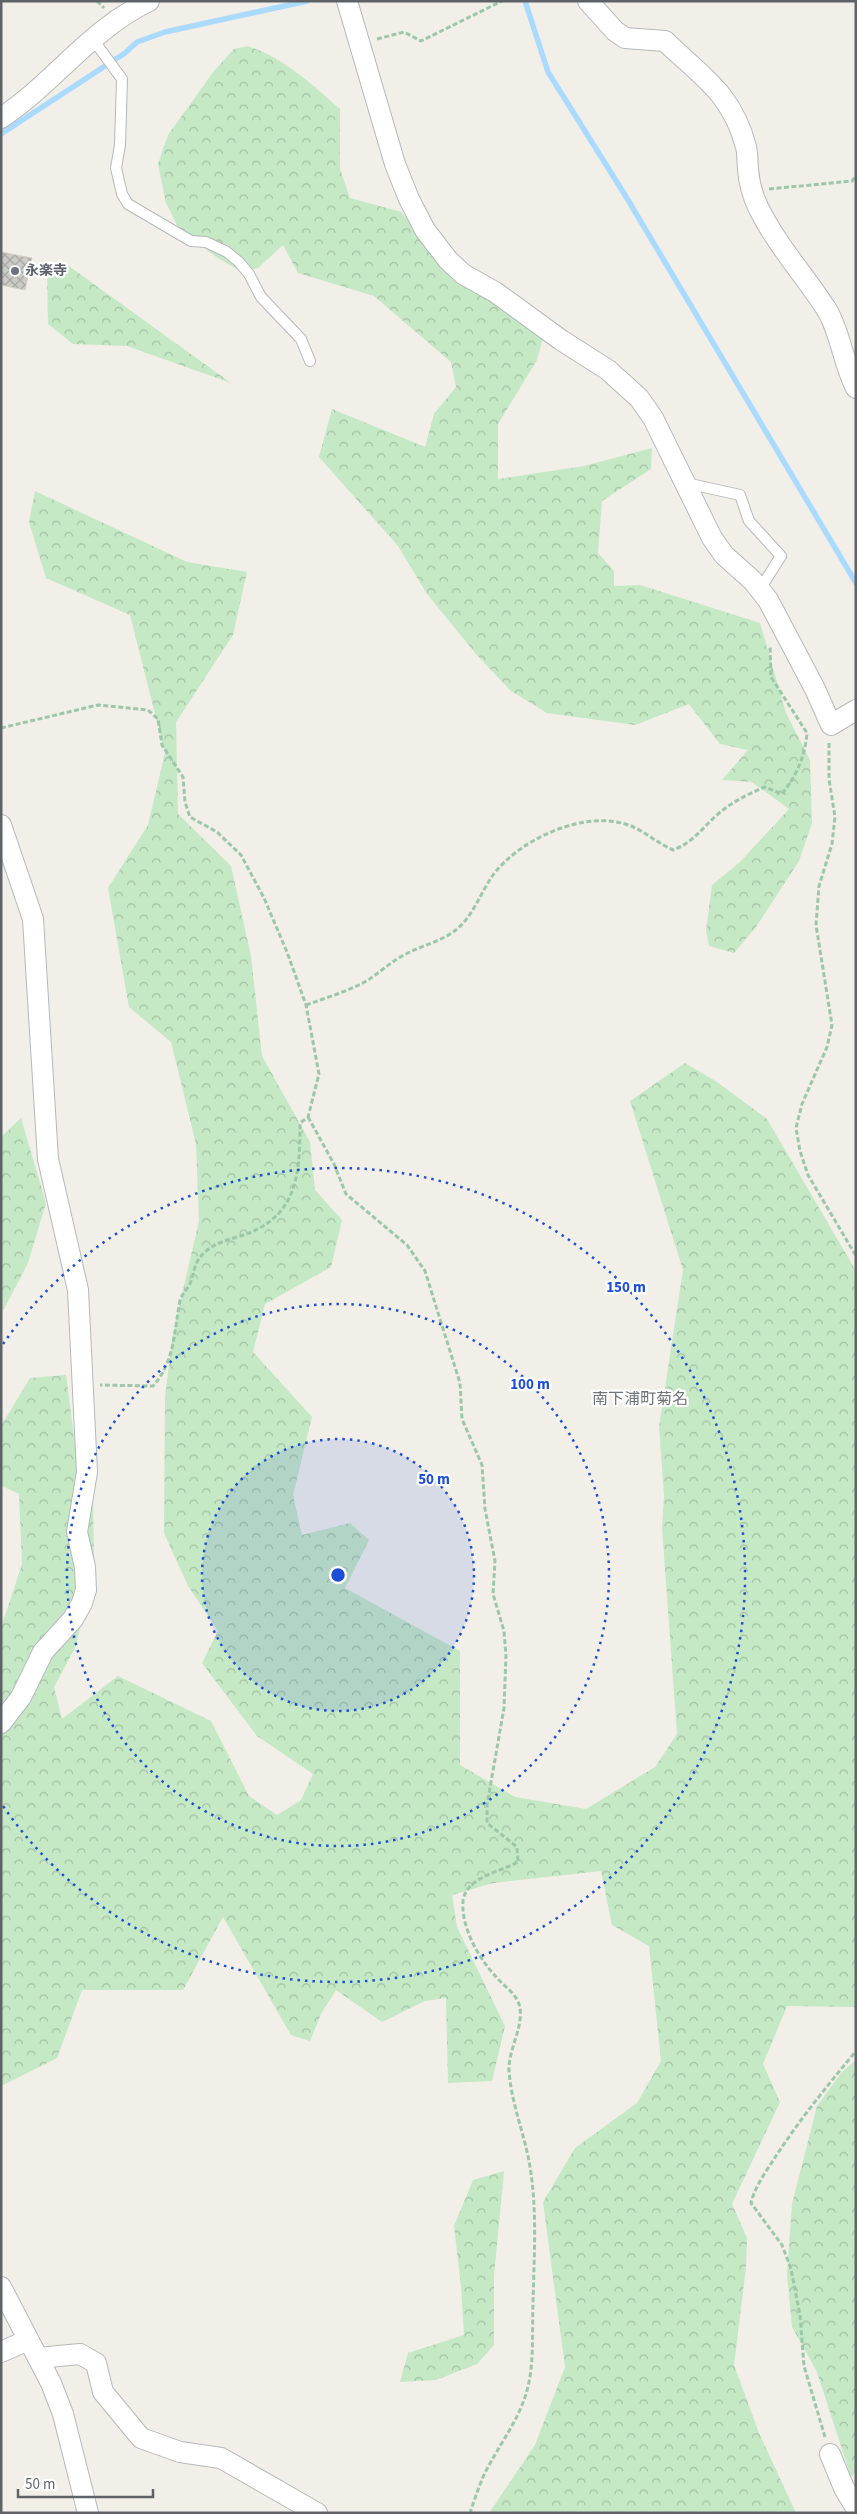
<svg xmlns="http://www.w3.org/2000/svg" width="857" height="2514" font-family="'Source Sans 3','Noto Sans JP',sans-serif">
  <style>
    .forest { fill: url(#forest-crowns) }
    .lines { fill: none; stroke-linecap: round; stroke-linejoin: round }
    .stream { stroke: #aadaff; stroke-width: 5.5 }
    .building { fill: url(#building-cross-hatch); stroke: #d6d1c6 }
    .lane-casing { stroke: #b5b8bc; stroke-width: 12 }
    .street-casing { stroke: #b5b8bc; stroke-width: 22 }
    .path { stroke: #9cc7a9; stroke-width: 3; stroke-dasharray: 5 2.5; stroke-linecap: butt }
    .lane { stroke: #fff; stroke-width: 10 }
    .street { stroke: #fff; stroke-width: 20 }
    .ring { fill: none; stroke: #1d4ed8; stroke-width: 2.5; stroke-dasharray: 2.5 5 }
    .worship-dot { fill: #6b7280; stroke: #fff; stroke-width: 2 }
    .labels { text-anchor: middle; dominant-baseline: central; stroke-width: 4.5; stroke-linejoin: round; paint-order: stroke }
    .worship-label { font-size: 14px; font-weight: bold; fill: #5b616d; stroke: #fff; text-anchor: start }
    .quarter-label { font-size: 16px; fill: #70757a; stroke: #fff }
    .centre { fill: #1d4ed8; stroke: #fff; stroke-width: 2.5 }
    .ring-label { font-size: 15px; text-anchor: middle; font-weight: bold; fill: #1d4ed8; stroke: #fff; stroke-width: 4.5; stroke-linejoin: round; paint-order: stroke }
  </style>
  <defs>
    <pattern id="forest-crowns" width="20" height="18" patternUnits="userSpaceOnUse" patternTransform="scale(1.25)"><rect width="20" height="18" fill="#c5e8c5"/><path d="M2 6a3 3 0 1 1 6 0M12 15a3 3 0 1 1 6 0" fill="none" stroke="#a3c0a4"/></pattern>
    <pattern id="building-cross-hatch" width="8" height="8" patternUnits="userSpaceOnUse" patternTransform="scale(1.25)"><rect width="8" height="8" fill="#cccac5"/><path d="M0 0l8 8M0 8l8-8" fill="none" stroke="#a9a8a4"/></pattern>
  </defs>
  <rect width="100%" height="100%" fill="#f1efe8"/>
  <!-- forest -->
  <g class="forest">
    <path d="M248,46C284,58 312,84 340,109V169L350,198L401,212L456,278L543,338L537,360L498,424V479L584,466L652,448L651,469L602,501L598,553L614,571V586L640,585L760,623L786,713L810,760L812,823L799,861L756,927L734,953L709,946L706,931L712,885L740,862L789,809L752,782L722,780L748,750L720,744L689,704L635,725L547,713L511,691L476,654L427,594L398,546L319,457L332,409L425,447L434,414L456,387L451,362L374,296L298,273L283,245L258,268L240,271L216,257L178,227L166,203L158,164L168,135L214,71L234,49Z"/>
    <polygon points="66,264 231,383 127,346 73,344 48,324 47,272"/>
    <polygon points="35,491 187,562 247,572 233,635 176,722 178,814 231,866 251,956 262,1056 310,1142 315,1190 342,1220 331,1267 265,1304 253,1352 312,1417 293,1495 302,1535 350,1523 369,1540 345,1588 460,1651 460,1765 515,1797 586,1809 655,1767 677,1734 662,1528 664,1495 659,1427 683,1270 630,1101 685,1063 717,1082 767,1119 856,1271 856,2007 787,2006 763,2064 780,2102 732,2204 747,2238 746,2267 734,2365 759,2433 796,2513 489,2513 535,2445 565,2367 543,2202 575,2148 637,2103 661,2061 649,1946 612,1925 601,1871 493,1883 452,1895 457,1927 505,2026 492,2081 448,2083 446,1998 425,2001 382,2022 336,1990 321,2014 310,2041 291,2035 223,1917 183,1990 82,1990 57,2058 1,2086 1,1628 22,1564 19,1494 1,1485 1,1426 30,1378 66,1375 78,1467 93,1494 94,1572 75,1648 54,1687 62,1719 118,1676 211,1721 249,1796 277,1815 301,1800 313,1774 257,1736 202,1663 218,1631 188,1586 164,1533 165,1397 173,1333 199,1221 196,1144 171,1042 129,1007 108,888 148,825 165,753 130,615 46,578 29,522"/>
    <polygon points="21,1118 46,1203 28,1263 4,1309 1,1310 1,1137"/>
    <polygon points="856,2060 856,2472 851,2477 817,2372 792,2327 787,2275 792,2204 817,2106 842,2072"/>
    <polygon points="504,2171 494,2276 494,2345 477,2364 436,2380 400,2382 408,2353 464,2335 461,2287 454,2226 473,2180"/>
  </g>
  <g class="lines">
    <!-- stream -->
    <g class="stream">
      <polyline points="525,1 548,72 625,195 856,583"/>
      <polyline points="1,134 125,53 137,42 165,32 307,1"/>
    </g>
  </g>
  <!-- building -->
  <polygon class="building" points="1,252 32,258 25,290 1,285"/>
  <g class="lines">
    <!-- lane casing -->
    <g class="lane-casing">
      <g id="lane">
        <polyline points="92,38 122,79 120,145 116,168 122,194 128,204 191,241 206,242 227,252 239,262 249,274 261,297 301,339 310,361"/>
        <polyline points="686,483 740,495 749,521 781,556 760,589"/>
      </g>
    </g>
    <!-- street casing -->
    <g class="street-casing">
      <g id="street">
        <polyline points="347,1 395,164 409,199 425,230 448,260 463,274 495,292 561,340 608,370 639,398 653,418 712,538 724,555 753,581 768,600 815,689 831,725 856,710"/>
        <path d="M588,1L615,31L625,38L665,41C702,77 732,93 746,147C748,154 747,162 748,169C749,183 753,197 759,209C777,245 805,276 827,310C841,334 843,363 856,388"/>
        <path d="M1,118C55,82 88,31 149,1"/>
        <polyline points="1,825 33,919 48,1159 78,1290 87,1472 77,1532 85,1567 86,1590 82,1603 73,1619 43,1652 21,1697 1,1723"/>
        <polyline points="1,2287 51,2383 63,2414 88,2513"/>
        <polyline points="1,2352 28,2340"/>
        <polyline points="38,2358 80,2354 96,2363 103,2392 141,2438 180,2452 221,2458 317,2513"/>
        <polyline points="830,2454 844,2488 856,2508"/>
      </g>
    </g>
    <!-- path -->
    <g class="path">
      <polyline points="97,1 104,8"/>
      <polyline points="377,39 404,32 421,41 502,1"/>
      <polyline points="769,189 852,181 856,176"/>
      <path d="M1,728L98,705L148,710L158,719L162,745L183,777L185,802L190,817L217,832L241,855L264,898L287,952L306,1005L319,1074L308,1117L300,1123C300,1177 297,1220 237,1237C221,1242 206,1246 197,1262C193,1270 193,1280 188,1287C185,1292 182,1295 180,1300C174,1332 175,1361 153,1386L100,1385"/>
      <polyline points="829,743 829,779 835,817 832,844 819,886 816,925 832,1025 827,1047 802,1104 796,1128 800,1151 808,1175 856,1256"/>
      <path d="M306,1005C323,999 342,993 359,985C376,977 389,962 406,954C423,945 443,941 457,929C473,916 481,892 493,875C520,839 586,808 631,826C644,831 659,844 673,850C694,842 702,828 718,814C732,802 748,794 765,787L782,794C797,775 805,756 807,733L771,677L770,645"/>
      <path d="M308,1117L334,1164L346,1194L407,1245L425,1271L460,1383L462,1419L482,1465L485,1509L495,1561L493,1594L504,1631L506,1656L504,1708L487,1805V1823L517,1847L518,1862C500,1872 466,1877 463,1901C461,1929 480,1960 498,1979C506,1988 518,1995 520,2008C523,2029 508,2050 509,2071C511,2100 522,2128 528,2156C538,2204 534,2255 533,2303C532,2329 534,2357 529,2382C522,2418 498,2445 483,2477C478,2489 474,2501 470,2513"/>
      <path d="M825,2437L804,2366L800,2315L791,2269L782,2245L751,2203C755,2186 767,2170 776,2156C800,2119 828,2085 856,2051"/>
    </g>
    <!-- lane -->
    <use href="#lane" class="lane"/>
    <!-- street -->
    <use href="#street" class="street"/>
  </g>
  <!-- distance rings -->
  <circle cx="338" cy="1575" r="136" fill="#1d4ed8" fill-opacity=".12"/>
  <g class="ring">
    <circle cx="338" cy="1575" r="136"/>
    <circle cx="338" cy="1575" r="271"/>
    <path d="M3 1344A407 407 0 1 1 3 1806"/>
  </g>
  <!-- markers -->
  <circle class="worship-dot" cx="15" cy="271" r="5"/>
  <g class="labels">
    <!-- worship labels -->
    <g class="worship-label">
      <text x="25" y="271">永楽寺</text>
    </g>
    <!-- quarter labels -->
    <g class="quarter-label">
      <text x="640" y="1399">南下浦町菊名</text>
    </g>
  </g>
  <circle cx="338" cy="1575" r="8" class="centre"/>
  <g class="ring-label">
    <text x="626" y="1292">150 m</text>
    <text x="530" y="1389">100 m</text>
    <text x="434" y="1484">50 m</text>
  </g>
  <!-- border -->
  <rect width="857" height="2514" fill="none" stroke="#5f6368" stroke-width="5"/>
  <!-- scale -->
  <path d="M18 2489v8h135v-8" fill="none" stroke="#5f6368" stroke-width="2.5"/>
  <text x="25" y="2489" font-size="15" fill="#5f6368" stroke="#ffffff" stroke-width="4" paint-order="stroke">50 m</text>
</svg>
